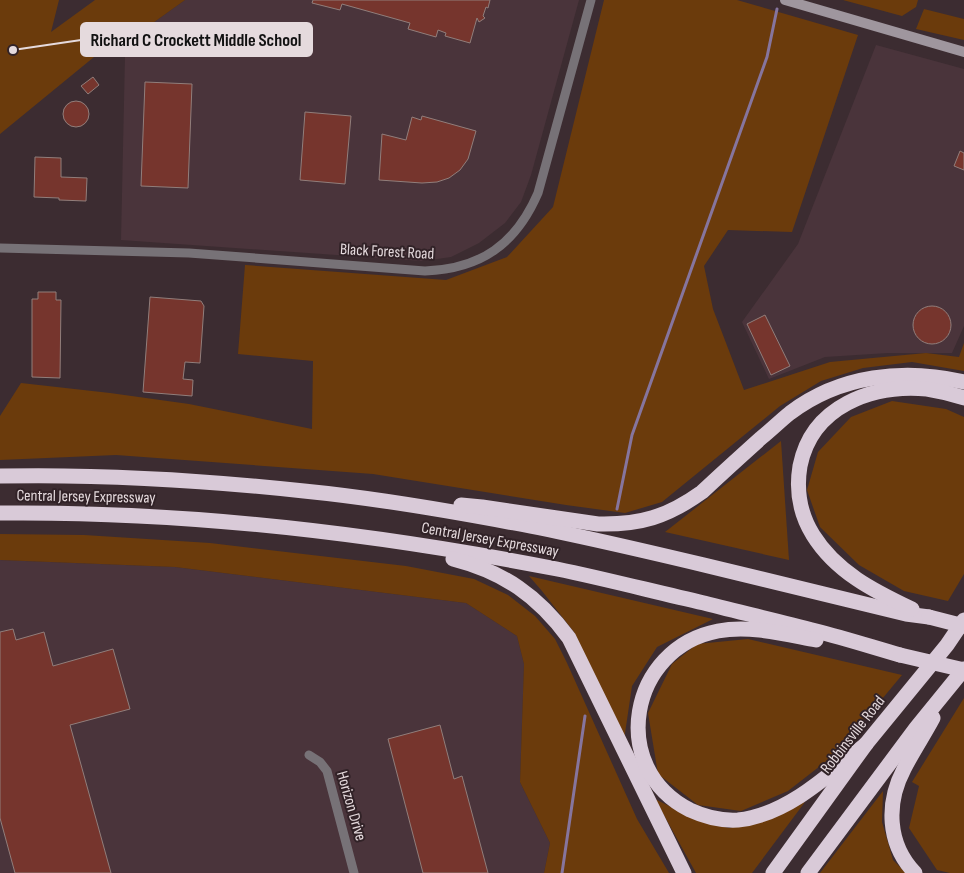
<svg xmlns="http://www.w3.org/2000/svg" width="964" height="873" font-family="'Sofia Sans Condensed',sans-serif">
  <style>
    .built { fill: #4a343b }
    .green { fill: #6b3b0c }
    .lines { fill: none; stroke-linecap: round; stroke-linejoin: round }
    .stream { stroke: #86759e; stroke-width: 3 }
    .building { fill: #76352d; stroke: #917e7b }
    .street { stroke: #777277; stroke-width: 9 }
    .secondary { stroke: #9f969e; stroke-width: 10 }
    .highway { stroke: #d9cad8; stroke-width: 15 }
    .highway-bridge { stroke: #d9cad8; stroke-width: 15 }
    .labels { text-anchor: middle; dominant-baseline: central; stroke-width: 4; stroke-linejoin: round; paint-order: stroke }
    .street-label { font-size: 16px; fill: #e5dadd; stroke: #312227 }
    .leader { fill: none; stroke: #e5dadd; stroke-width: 2 }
    .callout-dot { fill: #e5dadd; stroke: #312227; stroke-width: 2 }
    .callout { fill: #e5dadd; stroke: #e5dadd; stroke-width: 2 }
    .callout-label { font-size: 18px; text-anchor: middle; font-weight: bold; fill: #111 }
  </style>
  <rect width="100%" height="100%" fill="#3c2c31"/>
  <!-- built -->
  <g class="built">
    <polygon points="185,0 579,0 531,175 521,202 505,223 479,243 451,257 423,261 121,240 125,56 132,38"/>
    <polygon points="876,45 964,69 964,326 952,353 888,353 825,357 769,379 742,322 798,244"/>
    <polygon points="0,560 175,567 466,603 517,636 524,664 520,782 550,843 544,873 0,873"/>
  </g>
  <!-- green -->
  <g class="green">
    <polygon points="0,0 59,0 51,32 95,0 185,0 132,38 125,56 94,57 0,134"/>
    <polygon points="604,0 737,0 858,35 792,232 728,230 704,266 713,309 744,390 830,362 926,353 959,357 964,343 964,371 912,362 863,368 821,381 780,406 662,502 625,513 566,505 373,474 116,455 0,460 0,416 21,383 110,393 189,404 312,429 313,361 238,354 245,265 446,280 507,257 553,207"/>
    <polygon points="843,0 918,0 916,7 902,16"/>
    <polygon points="924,9 964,19 964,40 916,29"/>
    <polygon points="892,401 946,409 964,417 964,574 948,601 904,591 859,565 820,527 807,490 818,452 851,417"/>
    <polygon points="781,441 789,560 665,532"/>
    <polygon points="0,534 84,535 210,543 406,566 474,579 508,595 535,616 555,639 567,663 637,819 669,873 544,873 550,843 520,782 524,664 517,636 466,603 175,567 0,560"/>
    <polygon points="529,576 713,619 657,647 632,686 624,740 574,632 542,591"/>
    <polygon points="748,639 902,675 838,752 788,791 741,811 698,805 658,774 648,713 672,664 697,644"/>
    <polygon points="964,698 964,873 950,873 937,870 909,828 919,786 912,782"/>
    <polygon points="883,791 882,822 893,860 906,873 820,873"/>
    <polygon points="655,799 699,821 729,828 760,821 805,802 752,873 696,873"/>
  </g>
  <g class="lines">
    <!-- stream -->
    <g class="stream">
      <polyline points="617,509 632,435 767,57 777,9"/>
      <polyline points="562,873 585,716"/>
    </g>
  </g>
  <!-- building -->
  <g class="building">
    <polygon points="313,0 490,0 488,8 486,7 483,16 485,18 479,22 477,18 470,43 445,36 446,33 438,30 436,37 408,29 410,23 342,4 340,10 312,3"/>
    <polygon points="93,77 99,85 88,94 81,86"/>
    <polygon points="145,82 192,84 188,188 141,186"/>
    <circle cx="76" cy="114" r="13"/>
    <polygon points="305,112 351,116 345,184 300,180"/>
    <polygon points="422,116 476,131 468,159 460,170 449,178 437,182 422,183 379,180 382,134 406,140 412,117 421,120"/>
    <polygon points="960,151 964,153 964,170 954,166"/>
    <polygon points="35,157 61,158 61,177 87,178 86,201 59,200 59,198 34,197"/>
    <polygon points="38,292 56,292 56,300 61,300 60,378 32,377 32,299 38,299"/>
    <polygon points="150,297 201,301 204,306 200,363 185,362 183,379 193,380 192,396 143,392"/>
    <circle cx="932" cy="325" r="19"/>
    <polygon points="765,315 790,366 771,375 747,324"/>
    <polygon points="13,629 16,640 44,632 53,666 113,649 130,709 70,725 111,873 15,873 0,818 0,632"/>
    <polygon points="440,725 454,779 462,776 488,873 423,873 388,739"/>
  </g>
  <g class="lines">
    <!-- street -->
    <g class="street">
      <path d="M0,248L189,253L425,271C481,269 516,244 538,193L591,0"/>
      <polyline points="309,755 320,762 327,771 354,873"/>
    </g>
    <!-- secondary -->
    <polyline class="secondary" points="785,0 964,52"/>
    <!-- highway -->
    <g class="highway">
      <path d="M0,476C102,474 203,480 304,491C375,498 445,510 514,523C578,535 641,550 704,565C771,581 838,598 906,614L929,617"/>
      <path d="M461,505L482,507L598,524C640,525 667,517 702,492C721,474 741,456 761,438C771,430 780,421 790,413C840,375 904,368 964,382"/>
      <path d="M0,513C187,511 373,533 557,569C606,579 655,592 704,603C742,613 779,621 816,631C844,638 872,647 900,655"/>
      <path d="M453,559C504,572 538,596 569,638L684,873"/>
      <path d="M912,609C874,591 836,572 813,535C800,514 796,490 800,466C812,406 872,384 927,389C940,391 952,394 964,398"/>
      <path d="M816,640C784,634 750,625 718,631C629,648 607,768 690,810C705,817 721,821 738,820C787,815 830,774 866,744"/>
      <polyline points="773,873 866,744 947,645 964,620"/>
      <polyline points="808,873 916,728 964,669"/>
      <path d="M915,873C887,844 886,803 904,769C913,751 924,735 933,718"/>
    </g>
    <!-- highway-bridge -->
    <g class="highway-bridge">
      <polyline points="929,617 964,626"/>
      <polyline points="900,655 964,670"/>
    </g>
  </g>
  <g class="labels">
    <!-- street labels -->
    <g class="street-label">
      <text transform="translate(387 252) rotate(3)">Black Forest Road</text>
      <text transform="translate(86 497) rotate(1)">Central Jersey Expressway</text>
      <text transform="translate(490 540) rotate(10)">Central Jersey Expressway</text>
      <text transform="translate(853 735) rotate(-52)">Robbinsville Road</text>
      <text transform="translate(351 806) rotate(74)">Horizon Drive</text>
    </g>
  </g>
  <!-- callouts -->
  <path class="leader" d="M13 50L81 40"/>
  <circle class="callout-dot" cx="13" cy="50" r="5"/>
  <rect class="callout" x="81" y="23" width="231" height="33" rx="5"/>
  <g class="callout-label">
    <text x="196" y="46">Richard C Crockett Middle School</text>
  </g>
</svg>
